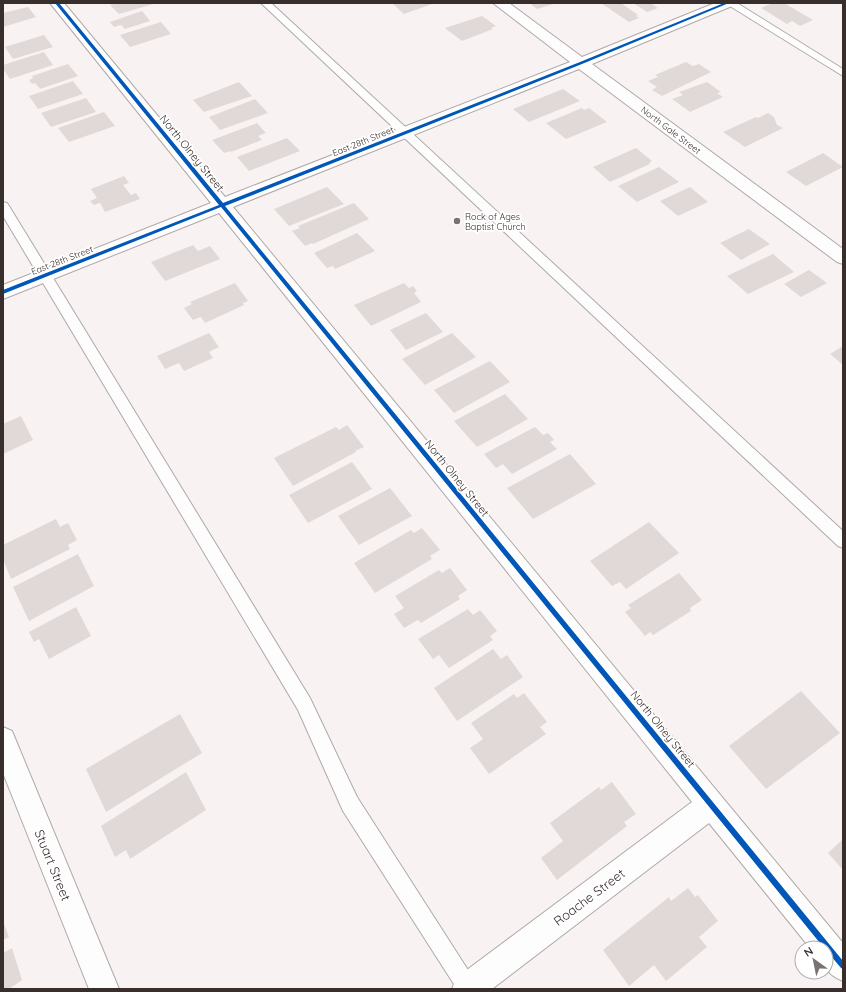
<svg xmlns="http://www.w3.org/2000/svg" width="846" height="992" font-family="Quicksand,sans-serif">
  <style>
    .building { fill: #e1d9d8 }
    .lines { fill: none; stroke-linecap: round; stroke-linejoin: round }
    .service-casing { stroke: #afa8a6; stroke-width: 2 }
    .minor-casing { stroke: #afa8a6; stroke-width: 2 }
    .service { fill: #fefdfd; fill-rule: evenodd }
    .minor { fill: #fefdfd; fill-rule: evenodd }
    .cycleway-casing { stroke: #fff; stroke-width: 3 }
    .cycleway { fill: #0057b8; fill-rule: evenodd }
    .poi-dot { fill: #7b7371; stroke: #fff; stroke-width: 1.5 }
    .labels { text-anchor: middle; dominant-baseline: central; stroke-width: 3.5; stroke-linejoin: round; paint-order: stroke }
    .far-street-label { font-size: 9px; fill: #382e2b; stroke: #fff }
    .far-poi-label { font-size: 9px; fill: #382e2b; stroke: #fff; text-anchor: start }
    .street-label { font-size: 11px; fill: #382e2b; stroke: #fff }
    .near-street-label { font-size: 13px; fill: #382e2b; stroke: #fff }
  </style>
  <rect width="100%" height="100%" fill="#f8f3f2"/>
  <!-- building -->
  <g class="building">
    <polygon points="115,3 157,3 119,14 110,5"/>
    <polygon points="395,3 435,3 404,14 393,4"/>
    <polygon points="529,3 557,3 537,9"/>
    <polygon points="601,3 621,3 638,15 636,16 639,18 629,22"/>
    <polygon points="633,3 650,3 658,8 647,12"/>
    <polygon points="773,3 784,3 813,20 800,26 792,21 787,24 761,8"/>
    <polygon points="28,7 36,17 3,27 3,13"/>
    <polygon points="142,11 150,21 125,29 121,25 114,27 110,22"/>
    <polygon points="482,16 496,26 491,28 493,29 462,41 445,28"/>
    <polygon points="161,22 171,34 130,47 120,35"/>
    <polygon points="44,35 53,47 13,59 5,47"/>
    <polygon points="44,52 53,65 10,79 3,69 3,65"/>
    <polygon points="686,62 693,66 699,64 711,72 662,96 652,90 657,87 648,81 658,77 655,75"/>
    <polygon points="68,64 78,76 40,89 35,83 32,84 29,80 33,78 32,76"/>
    <polygon points="73,81 83,94 38,109 29,96"/>
    <polygon points="239,82 252,96 204,112 193,100"/>
    <polygon points="707,82 721,92 717,93 723,97 690,112 672,99 683,95 679,92"/>
    <polygon points="563,89 580,101 529,122 513,109"/>
    <polygon points="86,98 96,112 51,127 41,113"/>
    <polygon points="255,99 268,113 220,130 209,117"/>
    <polygon points="582,108 584,110 589,108 607,122 566,139 546,123"/>
    <polygon points="104,112 115,126 69,142 58,128"/>
    <polygon points="768,113 774,117 777,125 783,128 745,147 723,132 756,117 758,118"/>
    <polygon points="257,123 266,133 258,136 262,140 231,152 231,151 224,153 212,140"/>
    <polygon points="287,138 300,151 249,171 237,157"/>
    <polygon points="636,148 652,161 649,163 650,164 610,182 593,167"/>
    <polygon points="823,153 843,167 806,186 786,172"/>
    <polygon points="659,167 679,182 637,202 618,186"/>
    <polygon points="124,176 129,183 123,185 131,195 136,193 140,199 105,212 100,203 94,205 90,201 97,198 91,189"/>
    <polygon points="327,187 344,204 289,226 274,209"/>
    <polygon points="690,187 708,202 678,216 660,201"/>
    <polygon points="354,203 369,219 313,244 312,243 305,246 292,231 300,228 298,226"/>
    <polygon points="749,229 770,244 741,260 720,243"/>
    <polygon points="357,233 375,251 335,269 333,266 327,268 314,253"/>
    <polygon points="193,245 198,251 210,246 220,259 165,281 151,262"/>
    <polygon points="773,254 794,272 748,294 727,276"/>
    <polygon points="809,270 827,283 801,297 784,284"/>
    <polygon points="235,283 248,301 243,303 244,305 205,323 201,317 193,320 184,308 192,304 190,302"/>
    <polygon points="404,283 409,288 413,286 417,291 414,293 421,302 371,326 354,305"/>
    <polygon points="426,313 443,332 406,350 390,330"/>
    <polygon points="209,333 219,347 209,352 213,358 184,371 179,363 165,369 157,356"/>
    <polygon points="452,333 476,357 425,385 402,359"/>
    <polygon points="843,346 843,365 830,354"/>
    <polygon points="490,361 510,382 454,413 434,390"/>
    <polygon points="505,394 528,419 477,447 454,421"/>
    <polygon points="21,416 33,440 3,454 3,424"/>
    <polygon points="347,425 364,447 355,451 356,452 293,486 274,458 336,427 339,430"/>
    <polygon points="535,427 543,435 548,433 554,440 550,442 557,449 512,474 503,464 496,468 484,454"/>
    <polygon points="570,454 596,484 533,519 507,488"/>
    <polygon points="352,462 372,489 308,523 289,495"/>
    <polygon points="390,488 412,516 359,545 338,516"/>
    <polygon points="56,519 60,527 68,523 77,540 68,545 70,549 11,579 3,559 3,545"/>
    <polygon points="649,522 679,553 626,589 620,582 612,586 590,561"/>
    <polygon points="422,528 440,550 430,556 432,559 375,593 354,563 411,530 414,533"/>
    <polygon points="78,554 94,586 29,621 13,587"/>
    <polygon points="450,568 467,590 458,596 460,599 421,623 418,620 404,628 394,614 404,608 395,596 439,570 442,573"/>
    <polygon points="679,573 702,600 690,608 691,611 653,635 650,632 645,636 625,612 631,608 628,605"/>
    <polygon points="76,607 91,636 49,659 39,639 34,642 29,632"/>
    <polygon points="468,609 473,615 480,610 497,631 490,636 493,640 449,668 439,655 433,659 418,639"/>
    <polygon points="493,649 501,659 507,655 523,677 457,721 434,688"/>
    <polygon points="801,691 840,733 766,789 729,746"/>
    <polygon points="524,693 547,722 540,727 546,734 489,774 470,748 483,739 471,723 514,694 517,698"/>
    <polygon points="180,714 202,753 106,812 86,769"/>
    <polygon points="186,772 206,810 130,859 126,850 115,857 101,826"/>
    <polygon points="612,782 636,814 624,822 627,826 557,880 541,858 563,841 550,823 599,787 601,790"/>
    <polygon points="843,839 843,870 828,853"/>
    <polygon points="688,888 695,897 698,895 718,921 699,937 707,947 666,981 654,965 629,986 603,950 669,897 671,901"/>
    <polygon points="3,921 9,937 3,940"/>
    <polygon points="12,948 22,980 9,989 3,989 3,953"/>
  </g>
  <g class="lines">
    <!-- service casing -->
    <g class="service-casing">
      <g id="service">
        <polygon points="261,3 271,3 843,531 843,548 838,546"/>
        <polygon points="725,3 737,3 843,69 843,76"/>
        <polygon points="3,202 7,203 9,206 310,698 357,797 475,981 478,989 457,989 343,811 298,710 3,216"/>
      </g>
    </g>
    <!-- minor casing -->
    <g class="minor-casing">
      <g id="minor">
        <path d="M50,3H64L225,197L570,62L493,3H509L582,57L715,3H734L732,6L592,64L843,249V264L837,262L579,69L233,207L843,943V981C824,973 826,967 826,948H810L709,823L492,989H452L456,978L692,802L219,213L3,299V285L211,203Z"/>
        <polygon points="3,727 12,731 119,989 89,989 3,773"/>
      </g>
    </g>
    <!-- service -->
    <use href="#service" class="service"/>
    <!-- minor -->
    <use href="#minor" class="minor"/>
    <!-- cycleway casing -->
    <g class="cycleway-casing">
      <polygon id="cycleway" points="55,3 59,3 223,203 580,62 724,3 729,3 582,64 225,206 843,961 843,969 841,968 826,950 826,948 824,948 221,207 3,294 3,290 219,205"/>
    </g>
    <!-- cycleway -->
    <use href="#cycleway" class="cycleway"/>
  </g>
  <!-- markers -->
  <circle class="poi-dot" cx="457" cy="221" r="4"/>
  <g class="labels">
    <!-- far-street labels -->
    <g class="far-street-label">
      <text transform="translate(671 130) rotate(37)">North Gale Street</text>
      <text transform="translate(363 141) rotate(-22)">East 28th Street</text>
      <text transform="translate(62 260) rotate(-21)">East 28th Street</text>
    </g>
    <!-- far-poi labels -->
    <g class="far-poi-label">
      <text x="465" y="216">Rock of Ages<tspan x="465" dy="10">Baptist Church</tspan></text>
    </g>
    <!-- street labels -->
    <g class="street-label">
      <text transform="translate(192 153) rotate(51)">North Olney Street</text>
      <text transform="translate(457 478) rotate(51)">North Olney Street</text>
      <text transform="translate(663 729) rotate(51)">North Olney Street</text>
    </g>
    <!-- near-street labels -->
    <g class="near-street-label">
      <text transform="translate(53 865) rotate(68)">Stuart Street</text>
      <text transform="translate(589 897) rotate(-37)">Roache Street</text>
    </g>
  </g>
  <!-- border -->
  <rect width="846" height="992" fill="none" stroke="#382e2b" stroke-width="8"/>
  <!-- north arrow -->
  <g transform="translate(814 960) rotate(327)"><circle r="19" fill="#ffffff" stroke="#afabaa"/>
  <path d="M0-3L7 15L0 10L-7 15Z" fill="#7b7371"/>
  <text y="-6" font-size="11" font-weight="bold" text-anchor="middle" fill="#382e2b">N</text>
  </g>
</svg>
